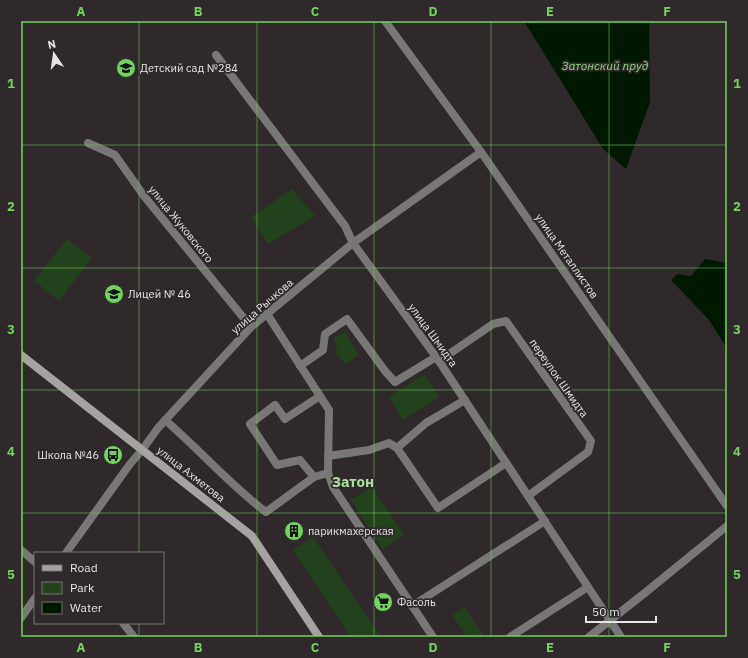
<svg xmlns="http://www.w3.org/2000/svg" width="748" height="658" font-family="'IBM Plex Sans',sans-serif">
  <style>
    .green { fill: #23411d }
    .water { fill: #001800 }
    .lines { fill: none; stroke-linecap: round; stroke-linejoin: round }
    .minor { stroke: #797677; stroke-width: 8 }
    .secondary { stroke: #a6a1a2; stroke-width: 8 }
    .grid { fill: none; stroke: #73d25d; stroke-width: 1; stroke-opacity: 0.55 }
    .labels { text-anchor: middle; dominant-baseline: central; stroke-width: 3.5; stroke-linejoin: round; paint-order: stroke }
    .poi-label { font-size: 11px; fill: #e7e3e4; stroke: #2f292b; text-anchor: start }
    .street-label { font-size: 11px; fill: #e7e3e4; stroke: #2f292b }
    .water-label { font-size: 12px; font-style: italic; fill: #8ed77f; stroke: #2f292b }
    .district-label { font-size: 15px; font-weight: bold; fill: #aadd9f; stroke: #2f292b }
    .neatline { fill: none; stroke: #73d25d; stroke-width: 1.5 }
    .grid-label { font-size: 13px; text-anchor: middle; font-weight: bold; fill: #73d25d }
  </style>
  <rect width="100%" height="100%" fill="#2f292b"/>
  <!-- green -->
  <g class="green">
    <polygon points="292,189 315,216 268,244 251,217"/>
    <polygon points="67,239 92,258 59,301 34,281"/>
    <polygon points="345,332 359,355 345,364 334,350 338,348 332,339"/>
    <polygon points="425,374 439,397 403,420 389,397"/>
    <polygon points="372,487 404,535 383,549 351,500"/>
    <polygon points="313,537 381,637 351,637 293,550"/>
    <polygon points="464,607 483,634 480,637 467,637 452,615"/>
  </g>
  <!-- water -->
  <g class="water">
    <polygon points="524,21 649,21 650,102 626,169 603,149"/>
    <polygon points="705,259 727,263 727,348 709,320 671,280 677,274 691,276"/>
  </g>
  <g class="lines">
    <!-- minor -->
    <g class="minor">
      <polyline points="385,21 481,152 727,506"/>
      <polyline points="216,55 345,226 353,243 439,361 621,637"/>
      <polyline points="88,143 115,155 144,196 251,327"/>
      <polyline points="267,314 285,342 329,410 328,473 333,487 433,637"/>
      <polyline points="439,361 493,324 506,321 591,441 588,452 528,496"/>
      <polyline points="300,366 323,350 325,334 347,319 385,371 395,382 436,357"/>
      <polyline points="465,400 426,423 397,448 438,508 506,463"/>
      <path d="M165,420C200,450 230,485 266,512L314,477L328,473"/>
      <polyline points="328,456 369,450 389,443 397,448"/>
      <polyline points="314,477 300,460 277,465 250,424 275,405 285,419 320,396"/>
      <polyline points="21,550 35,562"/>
      <polyline points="66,553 130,464 142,450 158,428 251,327 353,243 481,152"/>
      <polyline points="412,606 545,521"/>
      <polyline points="21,618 35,598"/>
      <polyline points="123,623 134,637"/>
      <polyline points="510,637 588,587"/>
      <polyline points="589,637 646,592 727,526"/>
    </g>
    <!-- secondary -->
    <polyline class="secondary" points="21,355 252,536 319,637"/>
  </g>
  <!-- grid -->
  <path class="grid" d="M139,21V553M257,21V637M374,21V637M491,21V637M609,21V637M21,145H727M21,268H727M21,390H727M21,513H727M139,623V637"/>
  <!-- icons -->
  <defs>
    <g id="school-disc" transform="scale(1)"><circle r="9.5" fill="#73d25d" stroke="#2f292b"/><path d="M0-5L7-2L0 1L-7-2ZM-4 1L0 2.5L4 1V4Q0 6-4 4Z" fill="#111"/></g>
    <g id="bus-disc" transform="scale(1)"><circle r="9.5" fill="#73d25d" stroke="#2f292b"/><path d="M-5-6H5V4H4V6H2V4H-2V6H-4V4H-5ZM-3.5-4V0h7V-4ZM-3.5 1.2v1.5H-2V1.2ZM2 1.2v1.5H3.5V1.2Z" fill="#111"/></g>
    <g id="building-disc" transform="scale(1)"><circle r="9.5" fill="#73d25d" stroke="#2f292b"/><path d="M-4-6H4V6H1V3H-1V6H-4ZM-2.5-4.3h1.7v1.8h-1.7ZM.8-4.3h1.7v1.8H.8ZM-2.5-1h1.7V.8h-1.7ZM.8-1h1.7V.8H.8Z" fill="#111"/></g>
    <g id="supermarket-disc" transform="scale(1)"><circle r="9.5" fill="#73d25d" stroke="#2f292b"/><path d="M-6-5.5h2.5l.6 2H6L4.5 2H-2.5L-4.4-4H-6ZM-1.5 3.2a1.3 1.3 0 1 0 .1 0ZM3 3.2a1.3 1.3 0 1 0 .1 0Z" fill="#111"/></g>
  </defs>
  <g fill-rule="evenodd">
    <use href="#school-disc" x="126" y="68"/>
    <use href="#school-disc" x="114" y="294"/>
    <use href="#bus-disc" x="113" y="455"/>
    <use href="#building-disc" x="294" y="531"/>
    <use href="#supermarket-disc" x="383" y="602"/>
  </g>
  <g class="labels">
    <!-- poi labels -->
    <g class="poi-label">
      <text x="140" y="68">Детский сад №284</text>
      <text x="128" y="294">Лицей № 46</text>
      <text x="99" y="455" text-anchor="end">Школа №46</text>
      <text x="308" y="531">парикмахерская</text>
      <text x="397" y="602">Фасоль</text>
    </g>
    <!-- street labels -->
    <g class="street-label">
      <text transform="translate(181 224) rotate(51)">улица Жуковского</text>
      <text transform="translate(567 256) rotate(55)">улица Металлистов</text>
      <text transform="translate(262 306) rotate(-41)">улица Рычкова</text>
      <text transform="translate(433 335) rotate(54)">улица Шмидта</text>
      <text transform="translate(559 378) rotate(55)">переулок Шмидта</text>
      <text transform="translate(191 474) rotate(38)">улица Ахметова</text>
    </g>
    <!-- water labels -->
    <g class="water-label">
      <text x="605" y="65">Затонский пруд</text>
    </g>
    <!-- district labels -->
    <g class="district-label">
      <text x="353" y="481">Затон</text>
    </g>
  </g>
  <!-- border -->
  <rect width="748" height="658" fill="none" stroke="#2f292b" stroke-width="44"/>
  <!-- legend -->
  <rect x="34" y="552" width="130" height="72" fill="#2f292b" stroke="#797375"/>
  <rect x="42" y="565" width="20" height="6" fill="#a6a1a2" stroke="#797375"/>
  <text x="70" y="572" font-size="12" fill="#e7e3e4">Road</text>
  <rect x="42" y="582" width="20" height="12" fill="#23411d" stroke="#797375"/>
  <text x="70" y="592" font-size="12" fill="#e7e3e4">Park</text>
  <rect x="42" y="602" width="20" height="12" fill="#001800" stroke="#797375"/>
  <text x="70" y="612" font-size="12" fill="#e7e3e4">Water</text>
  <!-- north arrow -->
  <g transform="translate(54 54) rotate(347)" stroke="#2f292b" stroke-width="3" paint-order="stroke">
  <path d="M0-3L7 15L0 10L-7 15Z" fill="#e7e3e4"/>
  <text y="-6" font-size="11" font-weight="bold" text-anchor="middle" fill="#e7e3e4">N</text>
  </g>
  <!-- scale -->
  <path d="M586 616v6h70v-6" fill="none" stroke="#e7e3e4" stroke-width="2"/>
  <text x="592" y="616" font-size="12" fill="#e7e3e4" stroke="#2f292b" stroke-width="3" paint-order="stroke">50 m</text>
  <rect x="22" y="22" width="704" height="614" class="neatline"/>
  <g class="grid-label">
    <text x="81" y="16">A</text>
    <text x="198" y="16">B</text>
    <text x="315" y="16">C</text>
    <text x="433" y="16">D</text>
    <text x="550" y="16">E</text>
    <text x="667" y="16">F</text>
    <text x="11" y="88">1</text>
    <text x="737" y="88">1</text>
    <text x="11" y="211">2</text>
    <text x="737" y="211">2</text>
    <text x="11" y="334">3</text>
    <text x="737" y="334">3</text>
    <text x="11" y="456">4</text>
    <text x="737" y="456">4</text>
    <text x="11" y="579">5</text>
    <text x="737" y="579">5</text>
    <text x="81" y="652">A</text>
    <text x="198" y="652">B</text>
    <text x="315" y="652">C</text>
    <text x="433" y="652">D</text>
    <text x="550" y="652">E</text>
    <text x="667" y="652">F</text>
  </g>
</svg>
